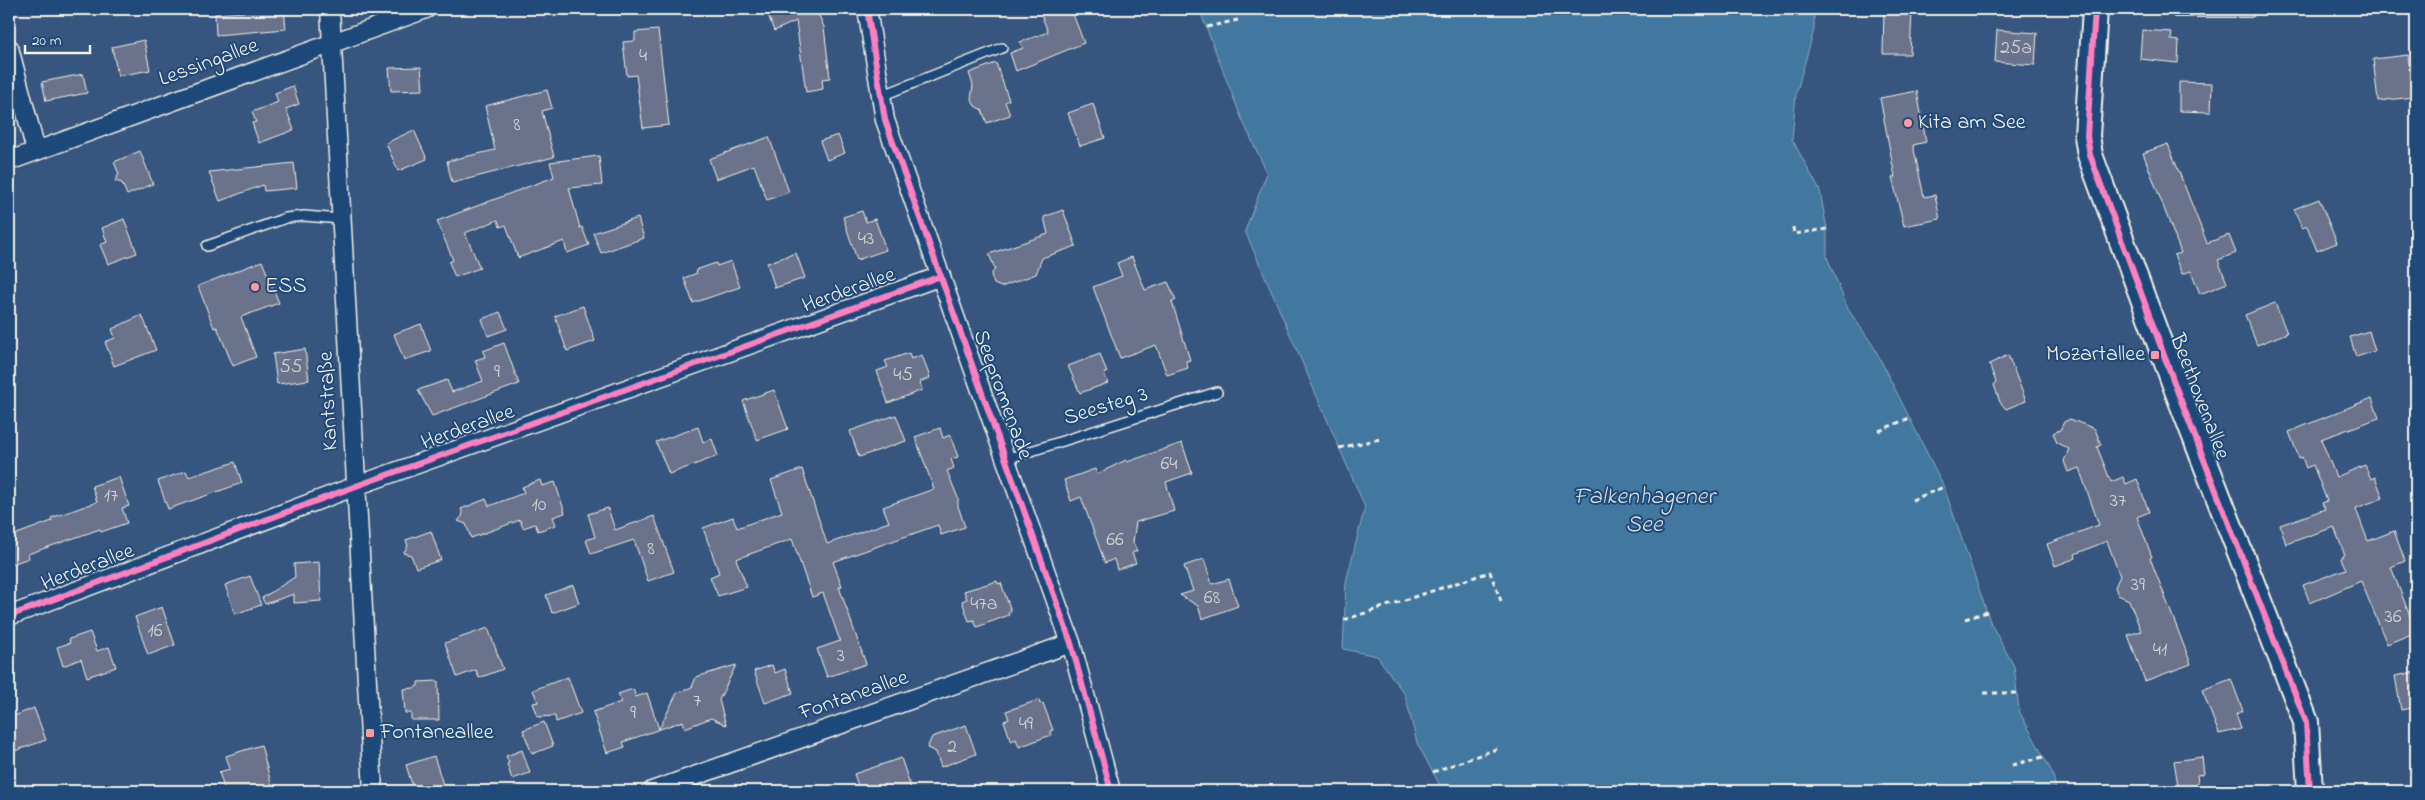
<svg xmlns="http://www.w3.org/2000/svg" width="2425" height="800" font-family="'Indie Flower',sans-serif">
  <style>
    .water { fill: #4378a0; stroke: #8aa8bd }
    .building { fill: #6b738b; stroke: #f4f1e8 }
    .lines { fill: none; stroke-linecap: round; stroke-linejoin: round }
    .lane-casing { stroke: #f4f1e8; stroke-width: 12 }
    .street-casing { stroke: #f4f1e8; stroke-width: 21 }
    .secondary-casing { stroke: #f4f1e8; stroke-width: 28 }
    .path { stroke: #f4f1e8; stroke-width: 3; stroke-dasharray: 5 4; stroke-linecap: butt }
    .lane { stroke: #1f4a7a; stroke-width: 9 }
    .street { stroke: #1f4a7a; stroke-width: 18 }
    .secondary { stroke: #1f4a7a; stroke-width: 24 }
    .cycleway-casing { stroke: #1f4a7a; stroke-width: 9 }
    .cycleway { stroke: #ff80c0; stroke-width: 6 }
    .poi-dot { fill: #ff9aa2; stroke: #1f4a7a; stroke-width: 2 }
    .labels { text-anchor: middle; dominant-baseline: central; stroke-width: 4; stroke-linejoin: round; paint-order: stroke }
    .number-label { font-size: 20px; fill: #d2d2d1 }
    .street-label { font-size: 22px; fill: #f4f1e8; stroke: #1f4a7a }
    .poi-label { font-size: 22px; fill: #f4f1e8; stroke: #1f4a7a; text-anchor: start }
    .water-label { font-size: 24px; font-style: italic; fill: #d9dfdd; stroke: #1f4a7a }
  </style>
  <rect width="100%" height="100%" fill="#36567f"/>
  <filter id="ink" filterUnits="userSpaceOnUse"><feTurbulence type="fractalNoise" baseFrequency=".02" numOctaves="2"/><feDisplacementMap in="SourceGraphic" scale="10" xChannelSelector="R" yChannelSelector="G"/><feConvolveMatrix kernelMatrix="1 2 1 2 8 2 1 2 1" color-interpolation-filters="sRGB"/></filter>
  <g filter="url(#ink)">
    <!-- water -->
    <polygon class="water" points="1199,9 1814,9 1814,30 1796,94 1792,139 1820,191 1827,229 1827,257 1848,309 1874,347 1944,487 1991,624 2014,666 2019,711 2053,774 2056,791 1443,791 1417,743 1405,695 1377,656 1343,649 1346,582 1365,507 1245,231 1267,173 1241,117"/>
    <!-- building -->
    <g class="building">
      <polygon points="244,9 284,9 286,29 216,35 215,14 244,12"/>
      <polygon points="766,9 822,9 817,11 824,27 830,78 822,79 823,89 806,92 796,21 774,31"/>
      <polygon points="1039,9 1071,9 1084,43 1016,71 1010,53 1023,48 1020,42 1048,32"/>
      <polygon points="1884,10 1912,11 1910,54 1883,54"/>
      <polygon points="658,30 669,125 643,128 636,75 627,76 623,42 635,41 635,32"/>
      <polygon points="1997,30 2037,33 2035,65 1995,62"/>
      <polygon points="2142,30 2172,32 2171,40 2179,41 2178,63 2140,59"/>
      <polygon points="144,40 150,70 118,76 112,47"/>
      <polygon points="2408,55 2413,97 2378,101 2373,59"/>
      <polygon points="996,63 1009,100 1005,102 1010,115 987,123 982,110 975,106 971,99 973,85 969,73"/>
      <polygon points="421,67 423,90 391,91 389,68"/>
      <polygon points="83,74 87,93 46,101 42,82"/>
      <polygon points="2179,82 2212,83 2211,112 2179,111"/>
      <polygon points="293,86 299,104 286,109 294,130 259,143 252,123 256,122 252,112 278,102 275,93"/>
      <polygon points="547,90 552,108 542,111 554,157 452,183 447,161 495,150 485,106"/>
      <polygon points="1917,91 1926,142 1913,145 1924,197 1935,195 1940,219 1904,226 1892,177 1895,177 1880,98"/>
      <polygon points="1093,104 1105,138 1080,146 1068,113"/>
      <polygon points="414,130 427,159 398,171 386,143"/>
      <polygon points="838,135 845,153 827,160 820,141"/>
      <polygon points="769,137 789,192 767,200 754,165 716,179 709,159"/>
      <polygon points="2168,144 2207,243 2229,235 2236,253 2218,260 2227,283 2200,294 2191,271 2182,274 2174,255 2181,253 2143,153"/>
      <polygon points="140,151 153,184 127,195 122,183 115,181 119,174 114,162"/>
      <polygon points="599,156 602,185 569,188 580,228 582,227 589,245 567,253 564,241 518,258 506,225 500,227 498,220 465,233 480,268 455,277 449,262 453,260 437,221 554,177 550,162"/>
      <polygon points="294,163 297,188 264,191 263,185 220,201 209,172"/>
      <polygon points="2319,199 2337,243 2317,251 2307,226 2302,228 2294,209"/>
      <polygon points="1063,210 1076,246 1042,258 1036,274 1001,287 994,284 991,275 995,269 989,254 1048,234 1044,217"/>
      <polygon points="862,211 866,222 875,219 886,250 857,260 843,217"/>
      <polygon points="638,218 644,238 601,253 593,233"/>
      <polygon points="124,219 137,253 108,264 100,245 107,242 102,228"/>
      <polygon points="796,253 805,278 775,288 767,263"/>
      <polygon points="1132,257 1145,290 1168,282 1176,300 1172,302 1190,360 1186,361 1188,368 1167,375 1156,345 1120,358 1093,287 1122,276 1117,263"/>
      <polygon points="262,261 279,303 241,317 256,357 233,366 217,327 214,328 198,286"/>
      <polygon points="731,261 740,287 693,303 684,278 697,273 696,270 716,263 717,266"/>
      <polygon points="2275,303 2287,333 2257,345 2245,315"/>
      <polygon points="583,306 595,341 567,351 555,316"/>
      <polygon points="500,312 507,329 488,336 482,319"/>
      <polygon points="142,315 156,350 114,366 105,342 115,338 112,329"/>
      <polygon points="421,324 431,351 404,360 394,334"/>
      <polygon points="2369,331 2375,351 2356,357 2350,337"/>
      <polygon points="504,343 519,384 432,416 418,390 447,380 452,392 483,381 475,360 485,357 483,351"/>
      <polygon points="305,349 309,380 277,384 273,354"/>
      <polygon points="909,353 911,359 922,355 930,378 920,382 922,390 888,403 877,371 888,367 885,361"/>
      <polygon points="1100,354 1107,373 1104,373 1108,383 1080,393 1068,366"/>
      <polygon points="2008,355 2026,401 2006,409 2000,402 1994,385 1996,382 1989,364"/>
      <polygon points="774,390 788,429 757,440 743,401"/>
      <polygon points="2372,398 2379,418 2321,439 2336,477 2365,465 2371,479 2375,477 2383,498 2356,508 2357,512 2368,541 2394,531 2405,561 2391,567 2416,632 2387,644 2361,581 2310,603 2303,585 2346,569 2341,559 2344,553 2334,527 2286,544 2280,525 2325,509 2322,503 2327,501 2313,465 2306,468 2302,457 2299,458 2289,432"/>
      <polygon points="896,415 906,441 859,457 850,431"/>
      <polygon points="2070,419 2095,429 2101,445 2097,447 2111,482 2123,477 2126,484 2137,479 2149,512 2137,517 2152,557 2150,558 2191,664 2145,681 2128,635 2141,631 2129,600 2118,595 2115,587 2120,576 2107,541 2075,554 2076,558 2055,566 2047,544 2099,525 2079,468 2068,472 2064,461 2069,449 2057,443 2053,433 2060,430 2064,422"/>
      <polygon points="698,427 703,442 712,439 718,456 669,474 656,442"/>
      <polygon points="940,428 943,438 950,435 958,457 951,459 954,468 947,471 958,498 958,506 965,527 941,535 938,525 833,562 842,586 839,587 866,664 827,677 817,649 840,641 823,593 812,597 792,539 736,559 747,587 718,596 710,577 719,573 703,528 733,517 737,528 782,512 771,480 802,469 827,544 889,522 883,507 934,489 915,437"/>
      <polygon points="1182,443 1192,473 1166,482 1174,511 1136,522 1133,542 1137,551 1132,553 1136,563 1117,570 1114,559 1105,563 1081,497 1071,501 1064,480 1095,469 1097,474 1126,460 1127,462"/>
      <polygon points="235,462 242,483 168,509 158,481 186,471 189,477"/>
      <polygon points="119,477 129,506 122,508 127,523 101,532 100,529 28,554 29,558 9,565 9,537 52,521 51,518 97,502 92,486"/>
      <polygon points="540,480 542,486 555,482 565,513 553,517 556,525 538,531 535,524 523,528 520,520 471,538 466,524 458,521 463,515 461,509 486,499 489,506 524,493 522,487"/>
      <polygon points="608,508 615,530 654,516 674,572 648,581 634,540 591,554 586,540 595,537 588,514"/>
      <polygon points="431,531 441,560 416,568 411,555 403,553 408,546 406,540"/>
      <polygon points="1204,559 1212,584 1229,579 1238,606 1202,619 1198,606 1180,595 1193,591 1184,566"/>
      <polygon points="319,562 321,601 294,603 294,594 265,604 262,598 295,577 294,564"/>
      <polygon points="250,576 261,605 235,614 225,585"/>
      <polygon points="997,581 998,584 1001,583 1011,611 1008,612 1009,615 977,627 974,620 969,621 962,601 967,599 964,591"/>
      <polygon points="573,585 579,603 552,613 546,595"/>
      <polygon points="162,607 175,645 148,655 135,617"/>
      <polygon points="488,628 503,669 479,678 476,670 457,677 445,643"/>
      <polygon points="90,632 97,651 109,647 116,667 87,677 81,659 63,666 57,647 70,643 69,639"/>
      <polygon points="736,665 719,700 726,725 711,718 685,728 683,721 623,742 625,747 607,753 593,712 621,702 618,694 633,689 636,697 647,693 659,729 677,693 692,687 696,677"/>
      <polygon points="772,665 775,673 785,669 793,693 765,703 754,671"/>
      <polygon points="2416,672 2416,707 2401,710 2395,676"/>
      <polygon points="568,677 581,713 556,722 555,716 538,717 533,703 538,702 533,690"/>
      <polygon points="2231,679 2243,711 2236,714 2241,729 2219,734 2202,690"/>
      <polygon points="438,681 439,720 411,720 411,713 405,713 403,689 414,688 418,686 418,682"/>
      <polygon points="1039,700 1040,704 1043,703 1053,730 1050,731 1051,735 1019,747 1016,739 1011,741 1004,721 1009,719 1006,711"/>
      <polygon points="34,708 46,740 9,753 9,718"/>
      <polygon points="544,722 553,746 532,754 523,730"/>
      <polygon points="966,725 976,754 941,767 936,752 927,748 932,737"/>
      <polygon points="261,745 273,791 225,791 219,772 230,769 226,756"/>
      <polygon points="522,750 530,773 512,779 507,764 509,763 506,756"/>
      <polygon points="434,756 445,791 414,791 406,765"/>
      <polygon points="2202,757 2204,774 2197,775 2199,791 2179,791 2174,761"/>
      <polygon points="901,758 912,791 860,791 854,774"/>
    </g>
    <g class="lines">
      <!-- lane casing -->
      <g class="lane-casing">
        <g id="lane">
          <polyline points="2172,9 2176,12 2250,12"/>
          <polyline points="881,96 1002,48"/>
          <polyline points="207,246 286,218 304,216 341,219"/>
          <polyline points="1006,459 1217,392"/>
        </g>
      </g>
      <!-- street casing -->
      <g class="street-casing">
        <g id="street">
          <polyline points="330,9 373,791"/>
          <polyline points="867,9 885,120 1071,643 1111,791"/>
          <polyline points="9,48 36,151"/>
          <polyline points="9,161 426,9"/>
          <polyline points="9,616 356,486 941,276"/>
          <polyline points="652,791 1071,643"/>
        </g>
      </g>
      <!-- secondary casing -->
      <g class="secondary-casing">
        <polyline id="secondary" points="2095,9 2087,136 2090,155 2178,393 2306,722 2310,791"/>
      </g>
      <!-- path -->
      <g class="path">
        <polyline points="1207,27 1238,20"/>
        <polyline points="1793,227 1794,234 1827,229"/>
        <polyline points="1879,431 1909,418"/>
        <polyline points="1339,448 1380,439"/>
        <polyline points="1912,500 1944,487"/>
        <polyline points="1965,619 1987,612"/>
        <polyline points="1344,620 1490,572 1501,601"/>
        <polyline points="1984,693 2017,693"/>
        <polyline points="2012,765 2043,757"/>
        <polyline points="1433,772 1499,748"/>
      </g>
      <!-- lane -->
      <use href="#lane" class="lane"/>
      <!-- street -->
      <use href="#street" class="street"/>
      <!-- secondary -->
      <use href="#secondary" class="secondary"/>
      <!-- cycleway casing -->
      <g class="cycleway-casing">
        <g id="cycleway">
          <polyline points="867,9 885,120 1071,643 1111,791"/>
          <polyline points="2095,9 2087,136 2090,155 2178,393 2306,722 2310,791"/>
          <polyline points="9,616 356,486 941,276"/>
        </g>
      </g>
      <!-- cycleway -->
      <use href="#cycleway" class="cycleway"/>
    </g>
  </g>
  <!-- markers -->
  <g class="poi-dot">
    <circle cx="1908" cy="123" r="5"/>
    <circle cx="255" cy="287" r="5"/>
    <rect x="2150" y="350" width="10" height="10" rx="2.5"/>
    <rect x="365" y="728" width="10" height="10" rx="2.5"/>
  </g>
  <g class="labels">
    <!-- number labels -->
    <g class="number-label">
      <text x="2016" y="48">25a</text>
      <text x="643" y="56">4</text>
      <text x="517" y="125">8</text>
      <text x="866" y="239">43</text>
      <text x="291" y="367">55</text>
      <text x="497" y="372">9</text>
      <text x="903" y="375">45</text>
      <text x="1169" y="464">64</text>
      <text x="111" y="496">17</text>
      <text x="2118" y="501">37</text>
      <text x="539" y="505">10</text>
      <text x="1115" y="540">66</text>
      <text x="651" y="549">8</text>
      <text x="2138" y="585">39</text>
      <text x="1212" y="598">68</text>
      <text x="984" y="604">47a</text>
      <text x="2393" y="617">36</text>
      <text x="155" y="631">16</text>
      <text x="2160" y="650">41</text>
      <text x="841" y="656">3</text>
      <text x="697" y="701">7</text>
      <text x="633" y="713">9</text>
      <text x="1026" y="724">49</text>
      <text x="952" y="747">2</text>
    </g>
    <!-- street labels -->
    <g class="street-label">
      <text transform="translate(209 63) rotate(-20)">Lessingallee</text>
      <text transform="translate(849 291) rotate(-20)">Herderallee</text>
      <text transform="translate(1002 395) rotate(70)">Seepromenade</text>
      <text transform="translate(2199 397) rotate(69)">Beethovenallee</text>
      <text transform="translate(329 401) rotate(-93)">Kantstraße</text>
      <text transform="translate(1106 407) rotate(-17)">Seesteg 3</text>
      <text transform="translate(468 428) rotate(-20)">Herderallee</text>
      <text transform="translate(88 568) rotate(-21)">Herderallee</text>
      <text transform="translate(854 696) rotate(-19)">Fontaneallee</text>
    </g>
    <!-- poi labels -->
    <g class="poi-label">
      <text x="1918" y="123">Kita am See</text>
      <text x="265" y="287">ESS</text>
      <text x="2145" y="355" text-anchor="end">Mozartallee</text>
      <text x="380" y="733">Fontaneallee</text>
    </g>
    <!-- water labels -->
    <g class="water-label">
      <text x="1644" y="497">Falkenhagener<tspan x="1644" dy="28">See</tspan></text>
    </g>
  </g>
  <!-- margin -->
  <rect width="2425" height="800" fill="none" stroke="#1f4a7a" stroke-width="30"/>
  <rect x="15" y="15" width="2395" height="770" fill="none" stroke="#f4f1e8" stroke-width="2" filter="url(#ink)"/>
  <!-- scale -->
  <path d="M25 45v8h65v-8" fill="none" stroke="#f4f1e8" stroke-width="2.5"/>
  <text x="32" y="45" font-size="15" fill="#f4f1e8" stroke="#1f4a7a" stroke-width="4" paint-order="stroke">20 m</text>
</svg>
